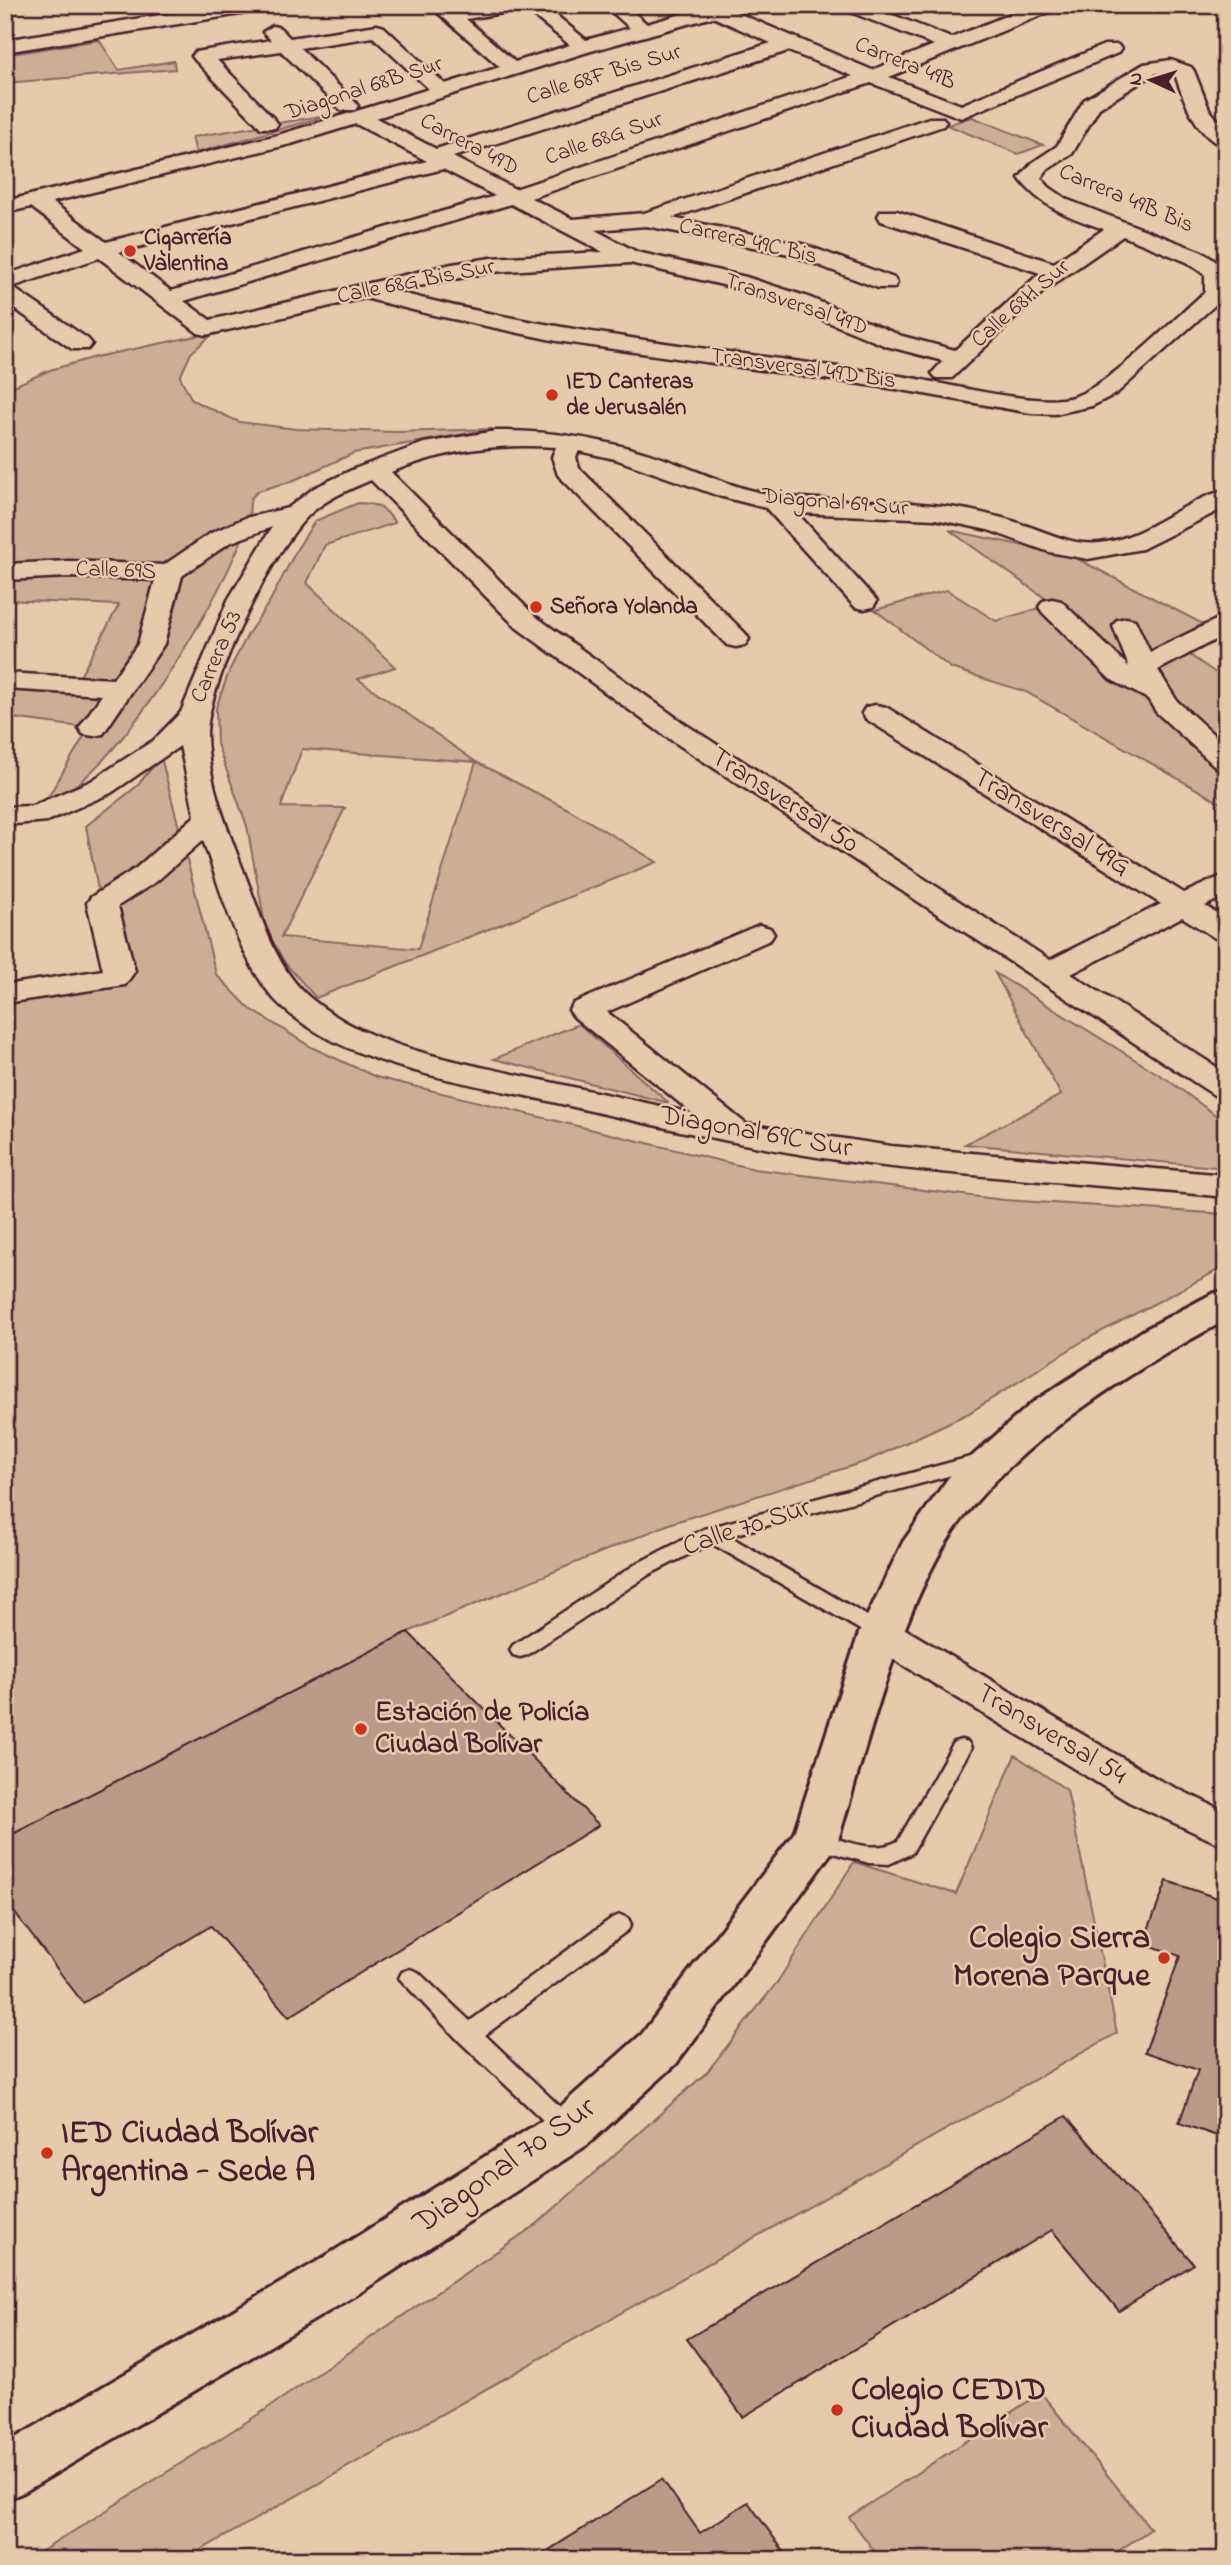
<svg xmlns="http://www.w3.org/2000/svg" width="1231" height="2565" font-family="'Indie Flower',sans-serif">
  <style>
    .green { fill: #ccae97; stroke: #8b6661; stroke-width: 2; fill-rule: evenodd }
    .building { fill: #ba9b88; stroke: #4a1f2b; stroke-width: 2 }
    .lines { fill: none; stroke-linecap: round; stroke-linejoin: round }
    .service-casing { stroke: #4a1f2b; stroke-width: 5 }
    .minor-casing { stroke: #4a1f2b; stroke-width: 5 }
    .tertiary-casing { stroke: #4a1f2b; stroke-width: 6 }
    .service { fill: #e5caac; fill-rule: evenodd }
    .minor { fill: #e5caac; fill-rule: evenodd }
    .tertiary { fill: #e5caac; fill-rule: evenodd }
    .poi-dot { fill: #c8321e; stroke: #e5caac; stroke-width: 2.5 }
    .labels { text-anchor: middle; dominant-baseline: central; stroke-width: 5; stroke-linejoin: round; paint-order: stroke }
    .far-street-label { font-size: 23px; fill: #4a1f2b; stroke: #e5caac }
    .far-poi-label { font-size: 23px; font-weight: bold; fill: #4a1f2b; stroke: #e5caac; text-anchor: start }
    .street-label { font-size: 28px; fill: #4a1f2b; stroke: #e5caac }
    .poi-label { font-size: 28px; font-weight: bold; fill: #4a1f2b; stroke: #e5caac; text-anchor: start }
    .near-poi-label { font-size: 33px; font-weight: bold; fill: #4a1f2b; stroke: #e5caac; text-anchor: start }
    .near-street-label { font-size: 33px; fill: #4a1f2b; stroke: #e5caac }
  </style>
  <rect width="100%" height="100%" fill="#e5caac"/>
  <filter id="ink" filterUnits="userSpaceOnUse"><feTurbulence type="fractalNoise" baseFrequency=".0143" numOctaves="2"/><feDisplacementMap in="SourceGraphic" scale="14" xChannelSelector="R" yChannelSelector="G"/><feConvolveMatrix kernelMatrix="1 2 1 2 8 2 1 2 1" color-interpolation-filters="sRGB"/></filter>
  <g filter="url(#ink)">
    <!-- green -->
    <g class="green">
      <polygon points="99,40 119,70 174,61 175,69 5,83 5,55"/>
      <polygon points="334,114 196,153 192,137"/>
      <polygon points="972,117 1043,145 1018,154 947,125"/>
      <path d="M215,332L191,353L180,377L192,400L239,422L296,429L396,432L493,429L354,453L292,481L258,491L251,498C248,507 251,516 248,524C221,598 140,731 80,782C71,790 58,794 47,799L89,728L5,717V678L77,682L119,605L5,600V390L50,370L96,357Z"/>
      <path d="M358,503C377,504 384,506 395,523L325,545L307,583L395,667L358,679L476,762L568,809L657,862L316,998L285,963L266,930L247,826L217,744L216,708L230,669L248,634L270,601L297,549L315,521ZM302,749L476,762L418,949L281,937L345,808L281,807Z"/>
      <polygon points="949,530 1072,556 1203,624 1171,642 1226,680 1226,726 1211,735 1226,755 1226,806 1026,692 951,668 875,610 947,590 996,621 1053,604"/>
      <polygon points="161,757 216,974 249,1008 311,1047 376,1077 754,1169 1004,1200 1226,1214 1226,1266 1083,1341 969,1413 867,1461 672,1523 408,1632 5,1838 5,1005 116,986 86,826 136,787"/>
      <polygon points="995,973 1168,1080 1226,1123 1226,1168 965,1144 1061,1095"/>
      <polygon points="579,1024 669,1103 494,1059"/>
      <polygon points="1015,1755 1067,1790 1117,2033 183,2560 28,2560 262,2412 537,2224 707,2072 778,1981 854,1862 956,1894"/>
      <polygon points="1041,2393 1151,2529 1105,2560 881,2560 849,2517"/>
    </g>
    <!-- building -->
    <g class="building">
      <polygon points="408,1632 599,1825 289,2017 211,1926 83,2003 5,1900 5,1838"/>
      <polygon points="1167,1881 1226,1901 1226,2139 1179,2123 1198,2070 1145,2052 1180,1956 1143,1943"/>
      <polygon points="1066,2116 1194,2264 1119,2311 1052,2230 743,2417 687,2339"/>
      <polygon points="662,2479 700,2533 748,2502 790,2560 533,2560"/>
    </g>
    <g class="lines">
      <!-- service casing -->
      <g class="service-casing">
        <g id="service">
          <polygon points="985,1453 992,1454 994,1459 992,1464 729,1536 888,1628 891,1633 888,1638 881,1640 874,1638 711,1543 650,1574 527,1655 520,1657 513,1655 510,1650 513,1645 636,1564 704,1529"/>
          <path d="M961,1740L968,1742L971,1748L912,1853L889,1864L869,1863L808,1846L804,1840L808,1834L815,1832C841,1839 873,1855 898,1841L954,1742Z"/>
          <polygon points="620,1915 628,1918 631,1924 628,1930 485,2035 577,2123 580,2130 577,2137 569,2140 561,2137 460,2042 399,1978 402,1972 410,1969 418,1972 470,2021 612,1918"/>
        </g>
      </g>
      <!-- minor casing -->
      <g class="minor-casing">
        <g id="minor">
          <polygon points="222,5 268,5 259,11 5,52 5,40"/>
          <path d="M429,5H450L455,10L481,5H544L586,40L630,28L604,5H625L647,24L713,5H744L733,11L872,70L934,45L843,9L841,5H868L951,38L1033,5H1059L1057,9L889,77L961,105L1104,45H1118L1121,49L1118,53L961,118L871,83L531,198L573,219L644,213L929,118H943L946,122L943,126L672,218L803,244L894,278L897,283L894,288H878L789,254L646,226L595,230L637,252L746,277L808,297L902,336L955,350L1040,273L881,221L878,216L881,211H897L1054,263L1104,229C1072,218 1040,207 1019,178L1033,162L1057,146L1084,100L1144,64L1171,60L1191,67L1194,71L1209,109L1226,130V147C1198,140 1183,99 1175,74L1156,73L1099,108L1072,154L1047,170L1041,178L1049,187L1068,200L1202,252C1225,267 1226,268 1226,295L1117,393L1092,406L1055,414L1031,413L896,389L557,341L429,314L365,298L206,335L198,333L99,258L12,287L88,339L92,344L88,349H72L5,302V275L85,248L31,207L5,213V201L278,135L429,89L373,37L300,48L355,102L358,106L355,110H341L281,51L217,60L275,120L278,124L275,128H261L195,60L192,56L195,52L271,40L263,32L273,26L280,28L290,38L377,25L384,27L445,84L500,67ZM524,6L525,9L570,45L515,62L466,19L515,11ZM713,17L771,43L436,149L376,118L591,51ZM788,51L853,76L515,189L453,157ZM356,124L427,161L106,242L52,202L291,144ZM443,169L495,196L171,291L119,252ZM511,204L603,252L491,258L452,264L210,320L184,301ZM1123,236L1187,262L1205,275V292C1174,319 1109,386 1073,397C1036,408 942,382 900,376C730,350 560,335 393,291L491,272L630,263L731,287L792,307L886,346L943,361L932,373L936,378H952L1044,291Z"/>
          <path d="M496,431C554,430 608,440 662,458C696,470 728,486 762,493C830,505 900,497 968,510C987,514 1006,518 1024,525C1050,533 1072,546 1100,543C1147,538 1181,501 1226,490V507L1142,549L1088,559L1049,552L988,530L935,519L797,513L877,601L873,607L864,609L855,607L766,508L719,496L615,459L579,451L576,457L579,468L745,633L749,639L745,645L736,647L727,645L558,475L552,457L556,447C497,443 445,450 391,472L535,616L685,724L1050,960L1161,904L866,719L862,713L866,707L876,705L886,707L1184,893L1226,874V895L1205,906L1226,919V941L1215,938L1182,917L1071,974L1226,1073V1098L1214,1095L665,736L517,628L371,480C350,489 328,498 311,513C273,548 207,684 207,735C208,788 232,839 250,888C265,928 279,974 314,1001C373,1048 456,1061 527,1077C582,1089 637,1101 692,1113L574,1017L569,1010L574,1003L759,925L770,928L774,934L770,940L607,1012L746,1124L891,1146L1226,1175V1197C1099,1184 971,1178 844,1161C738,1146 635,1121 531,1097C451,1080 344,1063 282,1007C242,970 221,891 203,840L157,881L118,906L135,971L125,985L5,1003V985L103,970L87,903L91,897L136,868L195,816L180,746L111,793L47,821L5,825V807L32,806L91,781L154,740L181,712L228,600L272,527L229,543L182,576L164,644L103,734L93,736L83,734L79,728L102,695L5,689V673L113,679L138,644L155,580L69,577L5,580V564L69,561L164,565L211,533L245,518L288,508L314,488L354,469L424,443Z"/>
          <polygon points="1052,599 1061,601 1129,667 1113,626 1117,620 1126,618 1135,620 1150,652 1226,615 1226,634 1158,670 1177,701 1226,746 1226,769 1216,767 1156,712 1148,699 1110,679 1043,613 1039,607 1043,601"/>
          <polygon points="881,1618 895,1623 1159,1780 1226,1812 1226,1847 1129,1802 867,1643 861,1633 867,1623"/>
        </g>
      </g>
      <!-- tertiary casing -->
      <g class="tertiary-casing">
        <path id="tertiary" d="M1226,1290V1320C1126,1373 989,1458 936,1560C890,1647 867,1746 838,1840L831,1853L676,2064L587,2145L356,2295L24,2492L5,2500V2444L318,2261L551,2115L642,2034L794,1833L859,1633L903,1542L949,1477L1032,1403L1144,1330L1212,1294Z"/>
      </g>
      <!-- service -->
      <use href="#service" class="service"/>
      <!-- minor -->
      <use href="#minor" class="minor"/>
      <!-- tertiary -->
      <use href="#tertiary" class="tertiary"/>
    </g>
  </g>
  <!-- markers -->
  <g class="poi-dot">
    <circle cx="130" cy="251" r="7"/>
    <circle cx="552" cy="395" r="7"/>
    <circle cx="536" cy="607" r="7"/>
    <circle cx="361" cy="1729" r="7"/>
    <circle cx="1164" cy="1958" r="7"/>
    <circle cx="47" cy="2153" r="7"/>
    <circle cx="837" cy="2410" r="7"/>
  </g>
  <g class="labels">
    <!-- far-street labels -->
    <g class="far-street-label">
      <text transform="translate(905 64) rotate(22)">Carrera 49B</text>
      <text transform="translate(604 75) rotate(-17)">Calle 68F Bis Sur</text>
      <text transform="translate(364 89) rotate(-18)">Diagonal 68B Sur</text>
      <text transform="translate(604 139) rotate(-19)">Calle 68G Sur</text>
      <text transform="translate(469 145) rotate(28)">Carrera 49D</text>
      <text transform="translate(1126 199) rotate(23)">Carrera 49B Bis</text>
      <text transform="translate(748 242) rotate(13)">Carrera 49C Bis</text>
      <text transform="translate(416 282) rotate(-11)">Calle 68G Bis Sur</text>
      <text transform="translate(1021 304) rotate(-41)">Calle 68H Sur</text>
      <text transform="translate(796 305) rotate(19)">Transversal 49D</text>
      <text transform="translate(803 369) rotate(8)">Transversal 49D Bis</text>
      <text transform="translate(835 503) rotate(5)">Diagonal 69 Sur</text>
      <text transform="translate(116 571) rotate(2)">Calle 69S</text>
      <text transform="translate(217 657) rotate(-67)">Carrera 53</text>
    </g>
    <!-- far-poi labels -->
    <g class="far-poi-label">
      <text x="144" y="238">Cigarrería<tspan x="144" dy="26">Valentina</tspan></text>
      <text x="566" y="382">IED Canteras<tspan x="566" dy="26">de Jerusalén</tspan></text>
      <text x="550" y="607">Señora Yolanda</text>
    </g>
    <!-- street labels -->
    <g class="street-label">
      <text transform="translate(784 801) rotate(33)">Transversal 50</text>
      <text transform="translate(1051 823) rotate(32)">Transversal 49G</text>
      <text transform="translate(756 1133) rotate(10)">Diagonal 69C Sur</text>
      <text transform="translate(747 1528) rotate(-18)">Calle 70 Sur</text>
      <text transform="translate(1051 1735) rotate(31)">Transversal 54</text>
    </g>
    <!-- poi labels -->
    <g class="poi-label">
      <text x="375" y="1713">Estación de Policía<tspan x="375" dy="32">Ciudad Bolívar</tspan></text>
    </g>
    <!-- near-poi labels -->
    <g class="near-poi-label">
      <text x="1150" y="1939" text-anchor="end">Colegio Sierra<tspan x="1150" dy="38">Morena Parque</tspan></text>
      <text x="61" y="2134">IED Ciudad Bolívar<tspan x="61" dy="38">Argentina - Sede A</tspan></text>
      <text x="851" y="2391">Colegio CEDID<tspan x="851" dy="38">Ciudad Bolívar</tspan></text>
    </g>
    <!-- near-street labels -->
    <g class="near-street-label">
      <text transform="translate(505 2166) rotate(-35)">Diagonal 70 Sur</text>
    </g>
  </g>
  <!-- margin -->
  <rect width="1231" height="2565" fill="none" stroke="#e5caac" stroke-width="28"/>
  <rect x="14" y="14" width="1203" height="2537" fill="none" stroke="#4a1f2b" stroke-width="2.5" filter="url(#ink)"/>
  <!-- north arrow -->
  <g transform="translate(1151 80) rotate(274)" stroke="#e5caac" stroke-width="5" paint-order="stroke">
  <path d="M0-5L12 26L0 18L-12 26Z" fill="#4a1f2b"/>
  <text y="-10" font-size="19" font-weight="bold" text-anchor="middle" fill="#4a1f2b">N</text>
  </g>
</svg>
